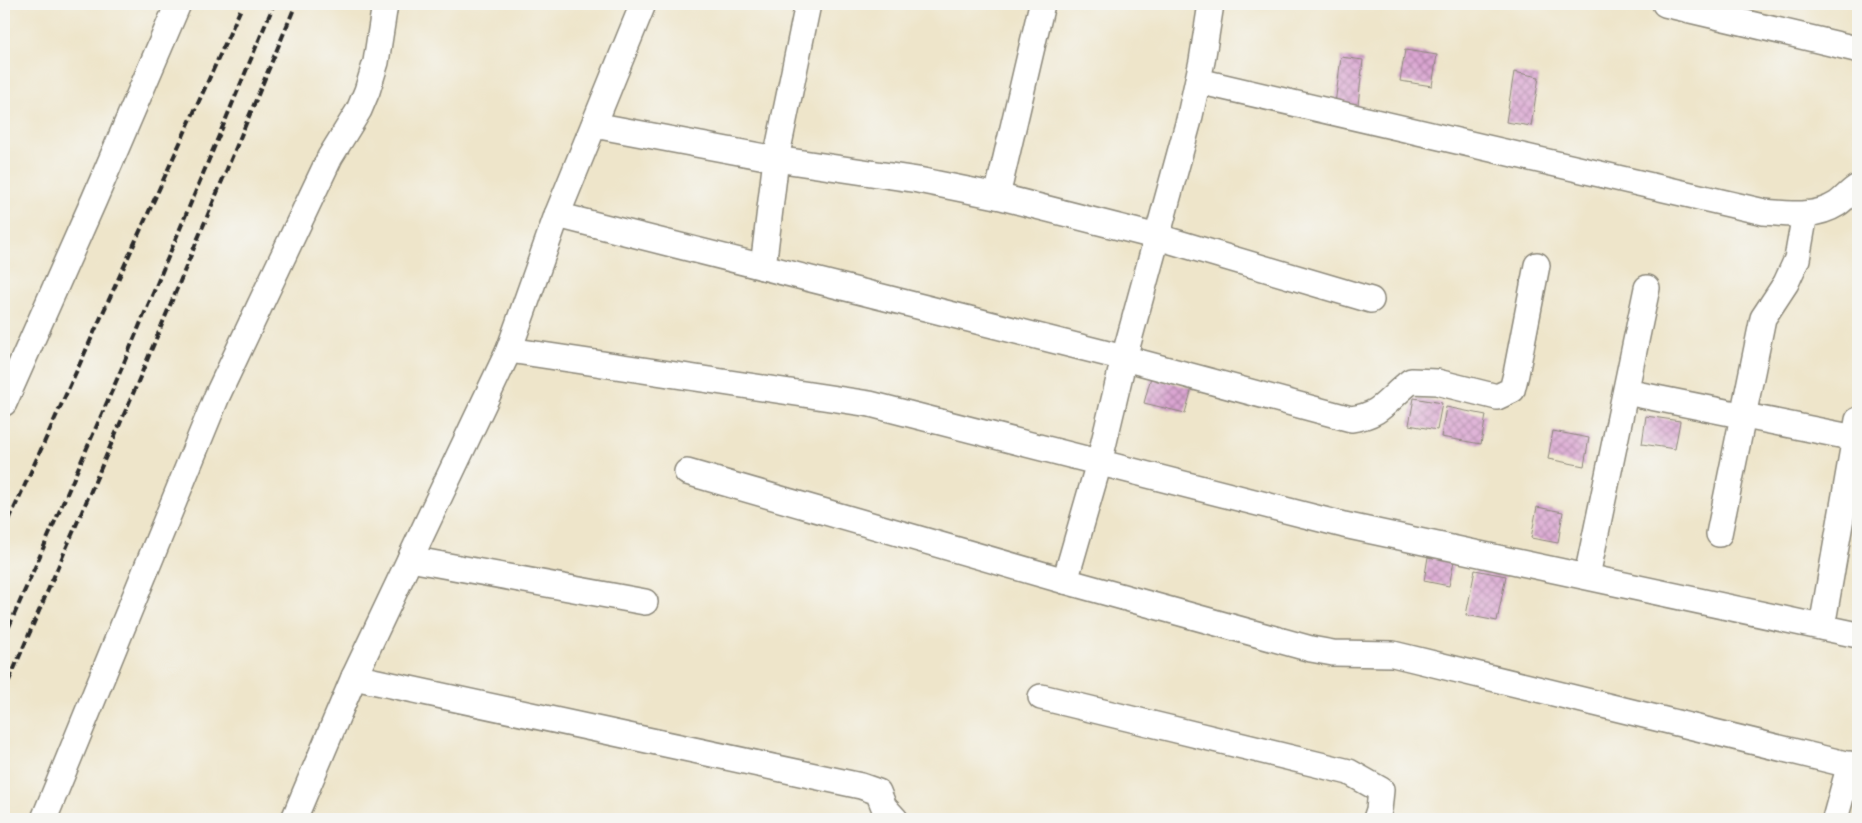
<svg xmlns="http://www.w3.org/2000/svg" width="1862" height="823" font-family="'Playpen Sans',sans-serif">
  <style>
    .building { fill: url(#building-cross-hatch) }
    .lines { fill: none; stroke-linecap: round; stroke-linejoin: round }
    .minor-casing { stroke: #8c887a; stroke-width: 28 }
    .minor { stroke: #fff; stroke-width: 25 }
    .rail { stroke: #2b2b2b; stroke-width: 4; stroke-dasharray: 8 4; stroke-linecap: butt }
  </style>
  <defs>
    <pattern id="building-cross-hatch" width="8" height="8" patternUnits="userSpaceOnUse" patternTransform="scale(1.25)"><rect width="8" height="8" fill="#daa5d1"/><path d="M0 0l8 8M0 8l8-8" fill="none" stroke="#b187aa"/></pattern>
  </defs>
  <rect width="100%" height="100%" fill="#f6f6f2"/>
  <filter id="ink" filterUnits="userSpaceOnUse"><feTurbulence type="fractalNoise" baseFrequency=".02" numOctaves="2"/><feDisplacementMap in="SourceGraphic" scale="10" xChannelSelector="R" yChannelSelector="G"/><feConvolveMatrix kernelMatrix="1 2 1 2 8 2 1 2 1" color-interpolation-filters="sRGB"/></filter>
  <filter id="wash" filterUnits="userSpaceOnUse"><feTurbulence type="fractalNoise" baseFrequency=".0096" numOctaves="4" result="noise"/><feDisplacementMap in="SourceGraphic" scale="20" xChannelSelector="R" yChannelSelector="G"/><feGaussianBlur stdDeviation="1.12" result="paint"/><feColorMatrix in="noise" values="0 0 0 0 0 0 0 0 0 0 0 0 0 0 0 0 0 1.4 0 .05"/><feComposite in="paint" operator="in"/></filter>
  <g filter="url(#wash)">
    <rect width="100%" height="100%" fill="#eee5ca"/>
    <g id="blocks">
      <!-- building -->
      <g class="building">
        <polygon points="1405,50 1437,55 1432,86 1400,81"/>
        <polygon points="1341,57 1363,60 1356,123 1333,120"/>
        <polygon points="1514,72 1539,77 1531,126 1506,122"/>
        <polygon points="1151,377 1192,388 1185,413 1144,403"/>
        <polygon points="1414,398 1442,403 1437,430 1409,425"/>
        <polygon points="1446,407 1486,415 1481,444 1441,437"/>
        <polygon points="1646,416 1680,421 1675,449 1642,444"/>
        <polygon points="1553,431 1589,438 1584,466 1548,459"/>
        <polygon points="1537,507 1563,512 1558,543 1531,538"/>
        <polygon points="1428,557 1454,561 1449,586 1424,581"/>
        <polygon points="1475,570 1506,576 1497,621 1466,615"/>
      </g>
    </g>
  </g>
  <g filter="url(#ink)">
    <use href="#blocks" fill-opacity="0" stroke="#8c887a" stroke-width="1"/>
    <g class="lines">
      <!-- minor casing -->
      <g class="minor-casing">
        <g id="minor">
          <polyline points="1665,4 1856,49"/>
          <path d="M1198,81L1764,212C1789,214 1815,218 1837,204C1845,199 1850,191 1858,187"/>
          <polyline points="594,125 776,159 918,180 997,196 1158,237 1371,300"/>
          <polyline points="997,196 1042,4"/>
          <path d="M557,215L1124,358L1351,419C1383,415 1387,399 1411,381L1437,382L1497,397L1512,390L1516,374L1537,265"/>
          <polyline points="763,267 776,159 808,4"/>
          <polyline points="509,350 870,404 1344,525 1858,635"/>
          <polyline points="1626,392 1855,438"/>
          <polyline points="4,403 94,200 178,4"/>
          <polyline points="687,472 1065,581 1311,649 1333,653 1393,654 1858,767"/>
          <polyline points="1719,534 1763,318 1786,283 1797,259 1805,214"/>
          <polyline points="410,559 645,602"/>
          <polyline points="1587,576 1647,288"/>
          <polyline points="1065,581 1099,463 1124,358 1189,120 1202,61 1211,4"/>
          <polyline points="1822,627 1858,420"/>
          <polyline points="354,677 861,786 878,792 884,807 895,819"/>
          <polyline points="1041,697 1349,772 1381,790 1379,810 1376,819"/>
          <polyline points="44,819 217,396 330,157 359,110 367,91 376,62 385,4"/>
          <polyline points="294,819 354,677 509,350 557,215 643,4"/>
          <polyline points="1835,819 1850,764"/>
        </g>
      </g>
      <!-- minor -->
      <use href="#minor" class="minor"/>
      <!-- rail -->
      <g class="rail">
        <polyline points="4,531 243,4"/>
        <polyline points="4,638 118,377 274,4"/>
        <polyline points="4,692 135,389 296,4"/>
      </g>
    </g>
  </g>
  <!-- margin -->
  <rect width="1862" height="823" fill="none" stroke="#f6f6f2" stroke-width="20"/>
</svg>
